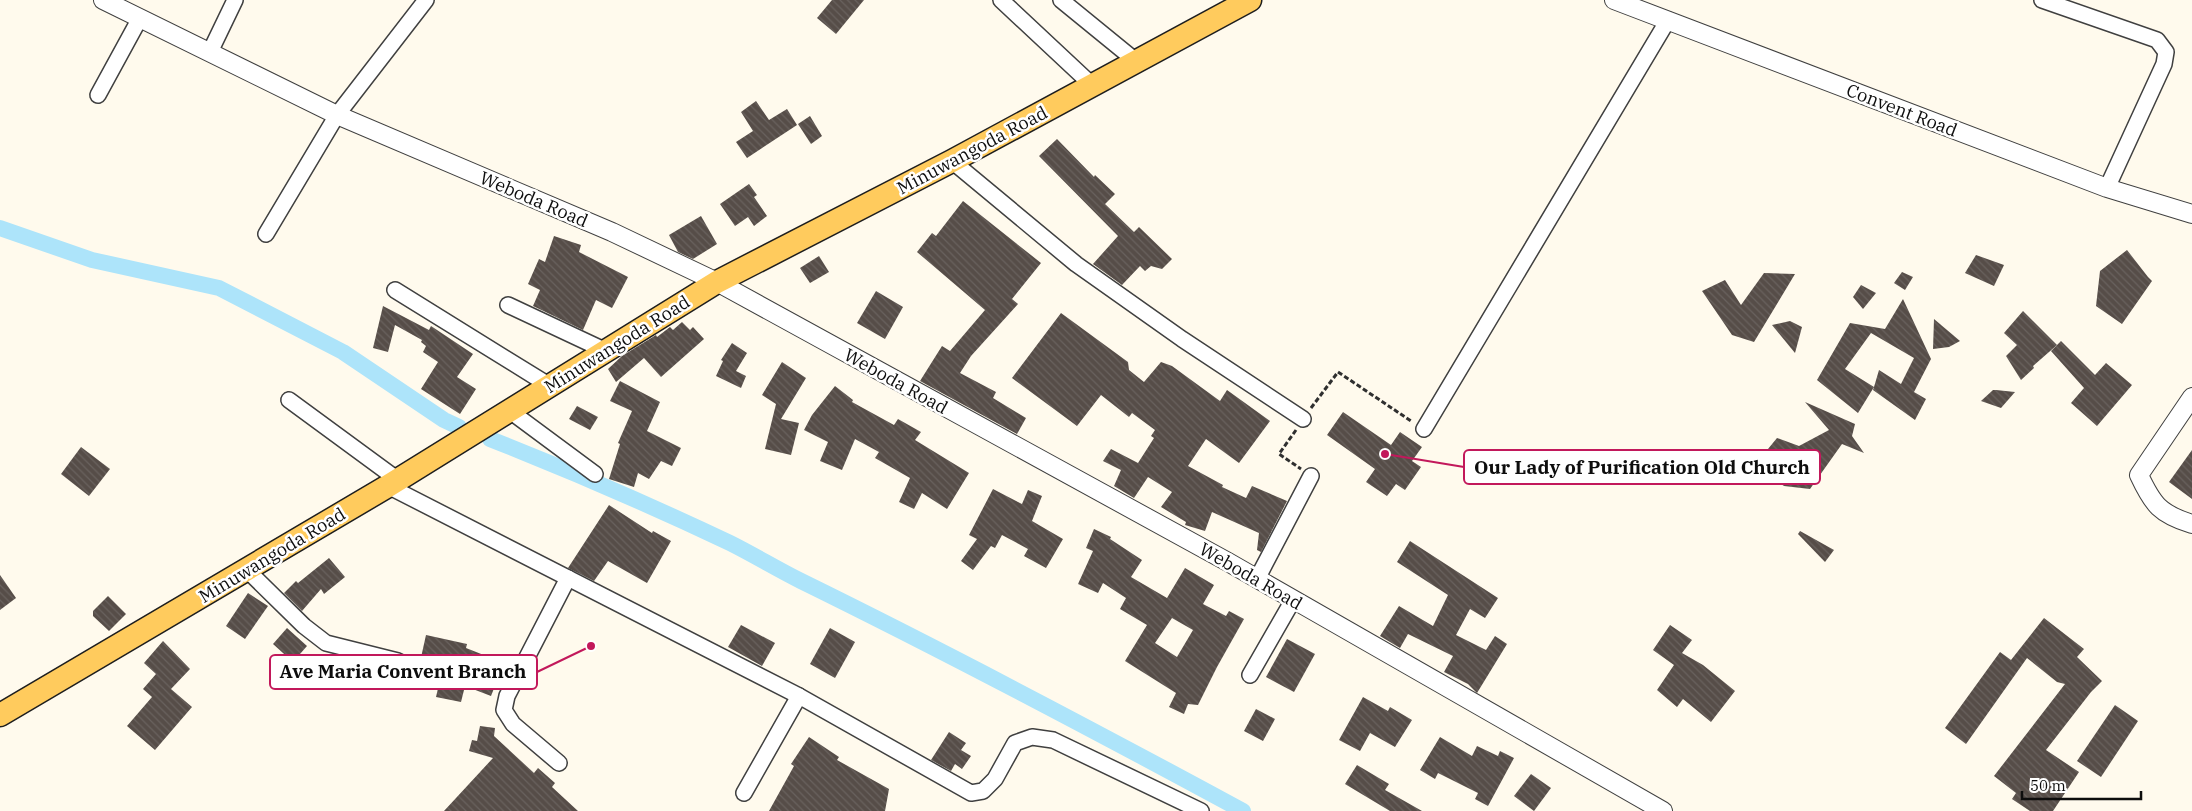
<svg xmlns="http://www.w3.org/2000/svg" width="2192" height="811" font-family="'IBM Plex Serif',serif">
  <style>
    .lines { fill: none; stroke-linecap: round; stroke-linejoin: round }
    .canal { stroke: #ade4fa; stroke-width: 16 }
    .building { fill: url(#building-back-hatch); fill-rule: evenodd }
    .minor-casing { stroke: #404040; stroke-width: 18 }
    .tertiary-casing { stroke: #404040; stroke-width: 20 }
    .primary-casing { stroke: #1e1e1e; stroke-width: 25 }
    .path { stroke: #2f2f2f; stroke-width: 3; stroke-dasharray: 5 2.5; stroke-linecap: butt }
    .minor { stroke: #fff; stroke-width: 15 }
    .tertiary { stroke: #fff; stroke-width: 18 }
    .primary { stroke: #ffcb5d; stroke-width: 22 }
    .labels { text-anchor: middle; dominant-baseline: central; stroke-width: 5; stroke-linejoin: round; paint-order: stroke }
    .street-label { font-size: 18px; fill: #0d0d0d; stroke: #fff }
    .leader { fill: none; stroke: #c2185b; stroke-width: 2 }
    .callout-dot { fill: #c2185b; stroke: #fff; stroke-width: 2 }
    .callout { fill: #fff; stroke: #c2185b; stroke-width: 2 }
    .callout-label { font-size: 19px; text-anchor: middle; font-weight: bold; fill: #0d0d0d }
  </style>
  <defs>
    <pattern id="building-back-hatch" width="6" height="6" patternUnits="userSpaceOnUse" patternTransform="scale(1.25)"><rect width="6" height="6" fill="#564d48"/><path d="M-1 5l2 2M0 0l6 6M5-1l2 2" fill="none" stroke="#69625e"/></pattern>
  </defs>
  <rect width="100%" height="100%" fill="#fffaed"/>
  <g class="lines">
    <!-- canal -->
    <g class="canal">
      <polyline points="0,228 92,260 219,288 343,352 444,420 459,427"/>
      <path d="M490,439C571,471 652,506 730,543C754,555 777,569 801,581C950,654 1097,732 1243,811"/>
    </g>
  </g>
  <!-- building -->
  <g class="building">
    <polygon points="832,0 864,0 836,34 817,18"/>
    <polygon points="756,101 769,120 787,109 797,125 747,158 736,142 753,131 741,112"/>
    <polygon points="810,116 822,136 811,144 798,124"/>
    <polygon points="1057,139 1094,177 1095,175 1115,194 1105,204 1134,232 1139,227 1172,259 1162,269 1151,266 1145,271 1140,266 1122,285 1093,264 1118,236 1039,156"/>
    <polygon points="749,184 757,195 754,197 767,216 754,226 748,217 735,226 720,204"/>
    <polygon points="963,201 1041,263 1012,299 1018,304 971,356 960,373 996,392 993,398 1026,418 1017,434 920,381 942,346 950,351 985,310 917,252 932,233 936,236"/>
    <polygon points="701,216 717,244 693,259 678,252 669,235"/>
    <polygon points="554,236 581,245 579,252 628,277 612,308 596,300 583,330 533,306 540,290 528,284 539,259 545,262"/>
    <polygon points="2127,250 2148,277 2152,281 2122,324 2096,306 2100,271"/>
    <polygon points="1976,255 2004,265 1994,286 1965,273"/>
    <polygon points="819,256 829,272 810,283 800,268"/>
    <polygon points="1902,272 1913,277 1905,290 1894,283"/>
    <polygon points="1764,273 1795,274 1754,342 1732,335 1702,291 1725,280 1741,305"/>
    <polygon points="1861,285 1876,293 1863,309 1853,297"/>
    <polygon points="876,291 903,307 885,339 857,323"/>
    <path d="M1903,299L1931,359L1914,392L1926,399L1915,420L1873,390L1874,387L1858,413L1817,380L1850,323L1885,329ZM1871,333L1914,358L1901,384L1879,370L1874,387L1845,369Z"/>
    <polygon points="383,306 429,330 431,326 473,354 457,377 476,389 460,414 421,389 438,362 423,352 426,346 421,342 422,340 395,325 388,352 373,348"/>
    <polygon points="2023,311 2057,345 2033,366 2034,368 2021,380 2006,356 2017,345 2004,333"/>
    <polygon points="1061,313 1128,362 1129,370 1144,382 1161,362 1172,366 1220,401 1227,390 1270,421 1239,463 1206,439 1188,466 1223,485 1222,487 1246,498 1252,486 1287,501 1261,552 1257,550 1259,533 1212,512 1205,531 1185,525 1186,522 1161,507 1172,492 1148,477 1134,498 1114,486 1121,470 1103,461 1111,449 1138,463 1154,438 1151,436 1155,430 1132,413 1129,417 1101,395 1077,426 1012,378"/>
    <polygon points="1934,319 1960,341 1949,347 1933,349"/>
    <polygon points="1790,321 1802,327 1795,353 1772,325"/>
    <polygon points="682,322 690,330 693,327 704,339 661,377 644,358 616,382 608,369 622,356 656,335 657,337 670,327 673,330"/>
    <polygon points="2061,341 2095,375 2106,363 2132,385 2097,426 2071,403 2084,388 2051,351"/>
    <polygon points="732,343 747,353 736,371 746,376 741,388 716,376 723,361 721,360"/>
    <polygon points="782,362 806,378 781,419 799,423 791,455 765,449 776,404 762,395"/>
    <polygon points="620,381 660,402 647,431 681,448 672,466 661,461 649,479 638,473 634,487 609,479 620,444 618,443 632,411 610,401"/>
    <polygon points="835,386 853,400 852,402 894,425 898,419 921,432 915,440 969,473 947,509 922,493 914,509 899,502 910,478 875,458 879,452 855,439 842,470 820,461 828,442 804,430 812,415"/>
    <polygon points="1993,390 1996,390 2015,392 2001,408 1981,401"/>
    <polygon points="1805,402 1855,424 1852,436 1864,453 1842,444 1810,489 1784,486 1754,466 1777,438 1799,446 1829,430"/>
    <polygon points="577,406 598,417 590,430 569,419"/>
    <polygon points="1343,412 1391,445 1400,432 1422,447 1412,461 1421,467 1405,490 1396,484 1387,496 1366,482 1375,469 1327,435"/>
    <polygon points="81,447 110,469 89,496 61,474"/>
    <polygon points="2192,450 2192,499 2169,482"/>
    <polygon points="993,489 1022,504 1028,490 1042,496 1032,521 1063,539 1046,568 1024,556 1028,549 1002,535 995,548 991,546 973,570 961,561 977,539 969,535"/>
    <polygon points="609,505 652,533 653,531 671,541 647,583 608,561 594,581 568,568"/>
    <path d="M1094,529L1111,537L1110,539L1142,560L1131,577L1167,598L1185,568L1214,585L1203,604L1226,616L1229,611L1244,619L1217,667L1198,705L1188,704L1184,714L1169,707L1176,693L1125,661L1147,625L1120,609L1126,598L1103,583L1098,593L1078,584L1093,551L1086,548ZM1172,618L1193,630L1177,657L1155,643Z"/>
    <polygon points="1800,531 1834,550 1825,562 1798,534"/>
    <polygon points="1410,541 1498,598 1485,618 1470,609 1456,635 1486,650 1495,636 1507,644 1477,693 1468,684 1444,672 1453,656 1408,634 1400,648 1380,636 1399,606 1433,626 1448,595 1397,562"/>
    <polygon points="329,558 345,577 324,594 321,589 302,611 284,593 296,581 298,583"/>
    <polygon points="0,575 16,598 0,610"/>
    <polygon points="248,593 268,606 245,639 226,626"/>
    <polygon points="108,596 126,614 109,631 93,616 93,611"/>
    <polygon points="2044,618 2084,649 2077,657 2102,681 2091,692 2046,750 2079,772 2053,811 2030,811 2012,799 2016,793 1994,776 2065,684 2057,682 2027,658 1966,744 1945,728 2000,652 2011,660"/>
    <polygon points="741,625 775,643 762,666 728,647"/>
    <polygon points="1670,625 1692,640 1682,653 1703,665 1735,691 1711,722 1683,699 1677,707 1657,690 1674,665 1653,650"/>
    <polygon points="287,628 307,646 293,662 273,644"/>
    <polygon points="830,628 855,642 835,678 810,664"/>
    <polygon points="426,635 467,644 466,648 504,663 491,696 465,686 461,702 436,697 443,667 420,662"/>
    <polygon points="1287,639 1315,654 1294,692 1266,677"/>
    <polygon points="163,641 190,669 171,689 192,707 155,750 127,726 152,697 143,689 156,674 144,663"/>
    <polygon points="1363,697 1388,711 1390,707 1412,720 1395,747 1370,733 1360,751 1339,740"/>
    <polygon points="2115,705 2138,721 2101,777 2077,761"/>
    <polygon points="1256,709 1275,719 1263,741 1244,731"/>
    <polygon points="480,726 495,728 494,736 534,773 538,768 555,783 552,787 578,811 444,811 493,758 469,751 472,740 477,741"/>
    <polygon points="949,732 966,743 961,750 971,756 962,769 955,764 951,771 931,760"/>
    <polygon points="809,737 839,757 837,760 889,789 885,811 769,811 794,766 791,764"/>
    <polygon points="1440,737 1472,756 1477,746 1498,756 1500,751 1514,758 1488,806 1475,799 1478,793 1438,773 1435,779 1420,770"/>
    <polygon points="1357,765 1389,784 1385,790 1422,811 1390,811 1345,784"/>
    <polygon points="1531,774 1551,788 1534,811 1514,796"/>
  </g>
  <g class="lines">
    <!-- minor casing -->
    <g class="minor-casing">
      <g id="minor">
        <polyline points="1001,0 1093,86"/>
        <polyline points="1061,0 1137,62"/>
        <polyline points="2042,0 2157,40 2166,52 2164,64 2107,188"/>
        <polyline points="210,52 235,0"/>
        <polyline points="98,95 140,18"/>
        <polyline points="952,161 1076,264 1182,339 1303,419"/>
        <polyline points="266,234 337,115 426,0"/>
        <polyline points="395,290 550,386"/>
        <polyline points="508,305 606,351"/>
        <polyline points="289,400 398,480"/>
        <polyline points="510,411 595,474"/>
        <polyline points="1424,429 1668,20"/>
        <polyline points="388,486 799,696 971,793 983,791 995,779 1015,743 1032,737 1053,740 1201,811"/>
        <polyline points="247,570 304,626 326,643 398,661"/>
        <polyline points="1257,579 1311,476"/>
        <polyline points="1250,675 1293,600"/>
        <polyline points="559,763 513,724 504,710 507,696 568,578"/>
        <polyline points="744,793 799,696"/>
      </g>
    </g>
    <!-- tertiary casing -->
    <g class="tertiary-casing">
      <g id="tertiary">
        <polyline points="103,0 337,115 612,232 717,282 1228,562 1663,811"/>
        <polyline points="1614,0 2107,188 2192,214"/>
        <path d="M2192,397L2139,475C2153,505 2160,514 2192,524"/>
      </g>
    </g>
    <!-- primary casing -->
    <g class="primary-casing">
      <polyline id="primary" points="0,715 388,486 717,282 952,161 1250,0"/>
    </g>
    <!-- path -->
    <g class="path">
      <polyline points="1311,408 1338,372 1411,421"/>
      <polyline points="1296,430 1279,454 1301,469"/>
    </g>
    <!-- minor -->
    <use href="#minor" class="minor"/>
    <!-- tertiary -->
    <use href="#tertiary" class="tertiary"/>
    <!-- primary -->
    <use href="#primary" class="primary"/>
  </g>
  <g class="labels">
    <!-- street labels -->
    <g class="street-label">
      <text transform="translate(1902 110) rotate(21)">Convent Road</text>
      <text transform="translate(972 150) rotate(-28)">Minuwangoda Road</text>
      <text transform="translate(534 199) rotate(23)">Weboda Road</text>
      <text transform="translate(617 344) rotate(-32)">Minuwangoda Road</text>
      <text transform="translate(896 381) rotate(29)">Weboda Road</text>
      <text transform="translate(272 555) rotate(-31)">Minuwangoda Road</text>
      <text transform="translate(1251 576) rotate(30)">Weboda Road</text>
    </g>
  </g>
  <!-- callouts -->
  <path class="leader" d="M1385 454L1464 467M591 646L537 672"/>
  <g class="callout-dot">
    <circle cx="1385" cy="454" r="5"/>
    <circle cx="591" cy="646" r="5"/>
  </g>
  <g class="callout">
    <rect x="1464" y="450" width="356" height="34" rx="5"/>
    <rect x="270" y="655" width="267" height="34" rx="5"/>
  </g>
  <g class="callout-label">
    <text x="1642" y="474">Our Lady of Purification Old Church</text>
    <text x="403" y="678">Ave Maria Convent Branch</text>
  </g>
  <!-- scale -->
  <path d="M2022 791v8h119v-8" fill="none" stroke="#0d0d0d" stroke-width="2.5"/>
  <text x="2030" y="791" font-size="15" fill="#0d0d0d" stroke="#ffffff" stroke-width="4" paint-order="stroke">50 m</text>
</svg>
